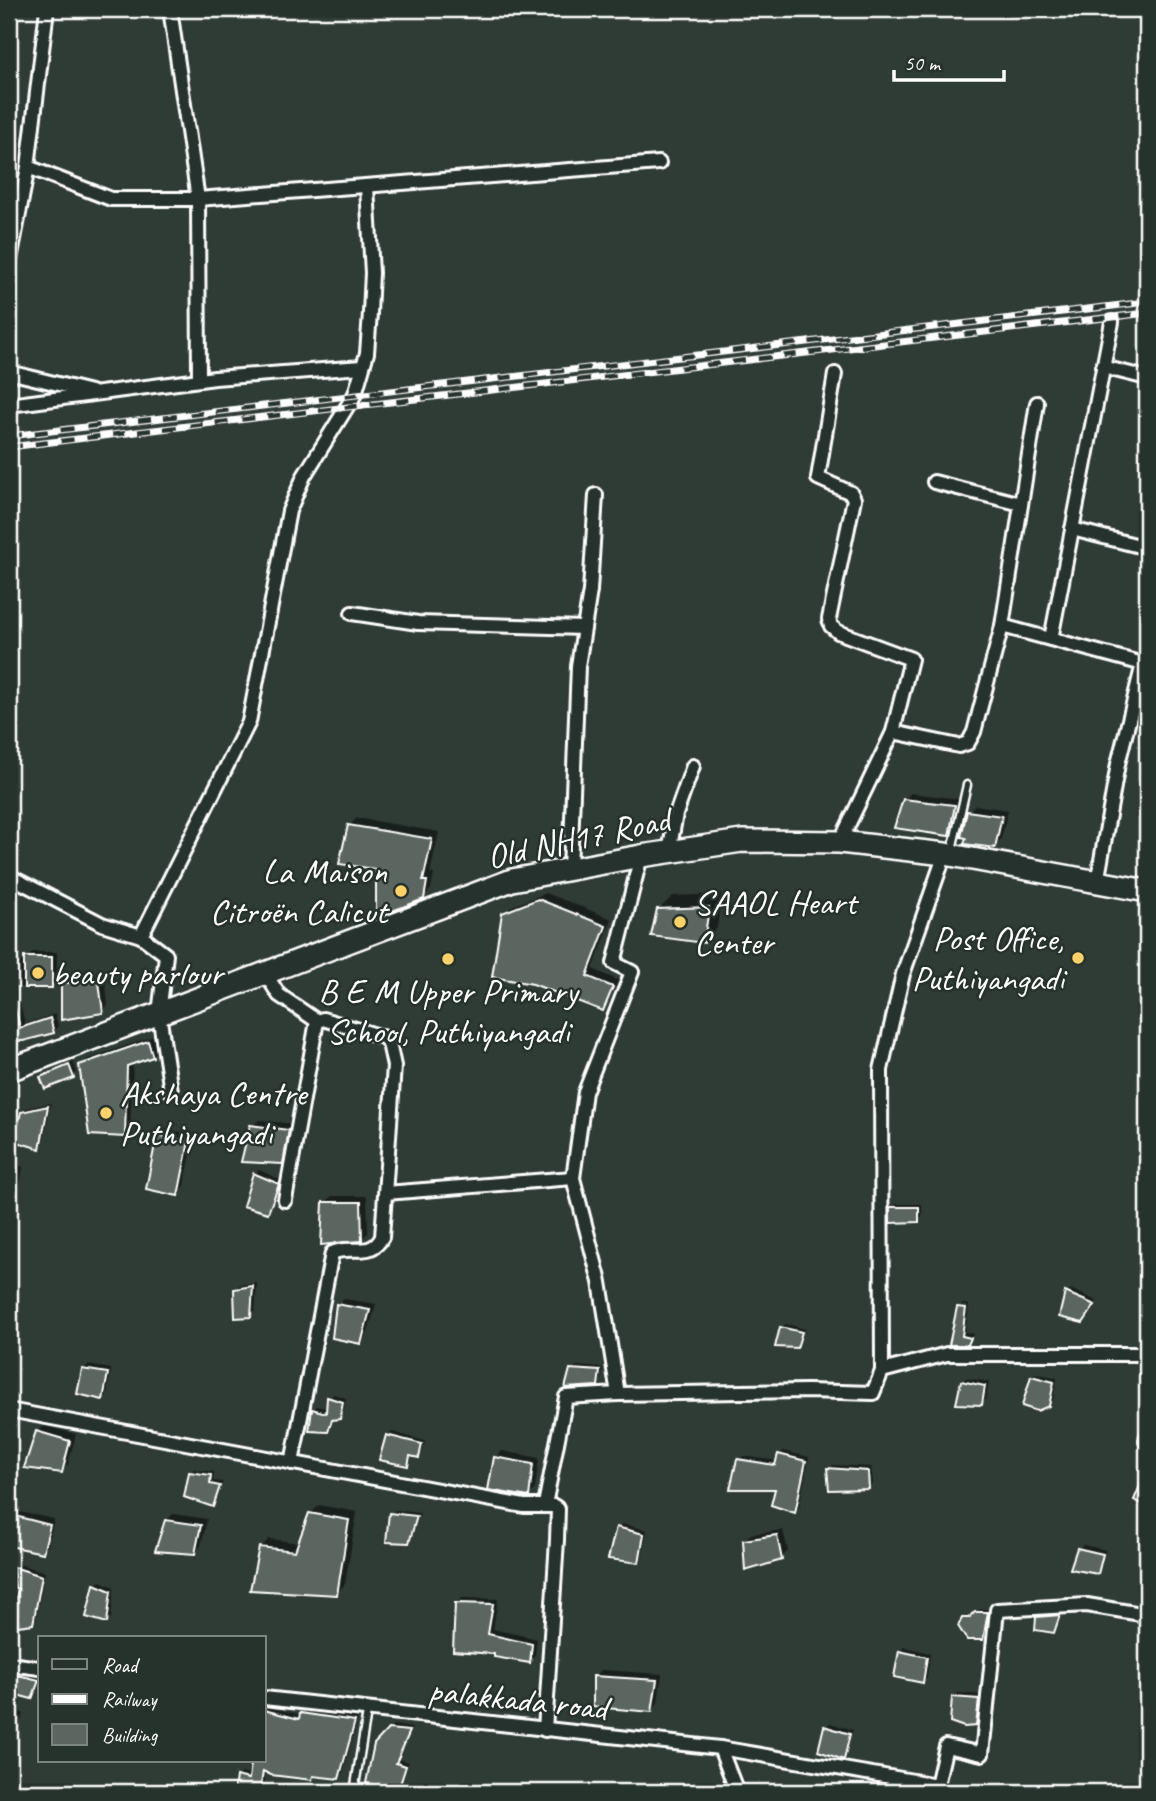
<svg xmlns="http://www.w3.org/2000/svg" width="1156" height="1801" font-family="Caveat,sans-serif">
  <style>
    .shadow { fill: #0007 }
    .building { fill: #5b6661; stroke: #fff; stroke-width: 2 }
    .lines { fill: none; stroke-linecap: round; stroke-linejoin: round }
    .lane-casing { stroke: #fff; stroke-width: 11 }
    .street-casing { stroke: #fff; stroke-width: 18 }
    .primary-casing { stroke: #fff; stroke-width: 26 }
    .lane { stroke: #26332d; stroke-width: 6 }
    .street { stroke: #26332d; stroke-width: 12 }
    .primary { stroke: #26332d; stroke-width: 21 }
    .rail-casing { stroke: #fff; stroke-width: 7 }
    .rail { stroke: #26332d; stroke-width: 4.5; stroke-dasharray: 13; stroke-linecap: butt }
    .poi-dot { fill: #ffd166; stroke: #26332d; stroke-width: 2.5 }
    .labels { text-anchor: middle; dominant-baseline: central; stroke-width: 5; stroke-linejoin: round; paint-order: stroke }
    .street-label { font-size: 35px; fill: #fff; stroke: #26332d }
    .poi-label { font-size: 35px; fill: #fff; stroke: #26332d; text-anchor: start }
  </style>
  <rect width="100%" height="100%" fill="#2f3b35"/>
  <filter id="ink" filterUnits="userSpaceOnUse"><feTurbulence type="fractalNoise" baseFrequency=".0143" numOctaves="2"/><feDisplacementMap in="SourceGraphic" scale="14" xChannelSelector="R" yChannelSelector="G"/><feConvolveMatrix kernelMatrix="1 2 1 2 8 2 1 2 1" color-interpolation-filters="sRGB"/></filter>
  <g filter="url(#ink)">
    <!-- shadow -->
    <g class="shadow">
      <polygon points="911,793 960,799 955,827 949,834 904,800"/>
      <polygon points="975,805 1008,810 1001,839 994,846 968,836 968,812"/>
      <polygon points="357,818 439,832 430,873 434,874 431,889 423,898 378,868 349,826"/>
      <polygon points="546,893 612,919 593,969 619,981 602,1009 503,914 510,907"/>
      <polygon points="721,894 717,928 703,941 659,909 673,896"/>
      <polygon points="32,952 57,952 57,981 51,987 16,987 25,1024 55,1014 58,1026 53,1032 23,1039 9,1038 9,961 26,962"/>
      <polygon points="105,976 108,1005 102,1012 62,984 69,977"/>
      <polygon points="154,1036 159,1049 152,1056 133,1062 130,1128 124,1135 81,1065 88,1059"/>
      <polygon points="73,1062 77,1072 73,1076 42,1077"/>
      <polygon points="51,1103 43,1143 39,1147 22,1113 27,1108"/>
      <polygon points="259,1120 294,1124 288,1156 282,1162 252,1126"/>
      <polygon points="165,1129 195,1135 184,1187 178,1194 159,1136"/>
      <polygon points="9,1160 23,1167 9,1245"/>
      <polygon points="259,1170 281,1180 267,1211 255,1174"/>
      <polygon points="332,1196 367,1196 368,1233 361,1239 325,1203"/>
      <polygon points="896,1204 922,1204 922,1216 918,1220 892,1208"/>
      <polygon points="257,1283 255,1311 250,1315 235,1289 240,1285"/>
      <polygon points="1070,1289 1097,1301 1086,1316 1061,1316"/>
      <polygon points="344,1299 376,1304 367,1335 361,1342 337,1305"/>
      <polygon points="963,1304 969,1305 965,1332 974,1334 968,1343 951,1343 959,1308"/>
      <polygon points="786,1324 805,1329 797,1346 782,1328"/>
      <polygon points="88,1365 111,1369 107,1394 103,1398 84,1369"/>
      <polygon points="576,1366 603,1368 601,1380 597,1385 572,1370"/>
      <polygon points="1036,1373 1057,1378 1053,1400 1048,1404 1032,1377"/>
      <polygon points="966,1378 989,1382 986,1399 982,1403 962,1382"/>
      <polygon points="333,1394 346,1398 343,1413 334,1418 327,1430 313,1410 317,1406 328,1409"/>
      <polygon points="44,1426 76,1434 68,1464 61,1471 37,1432"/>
      <polygon points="392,1432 425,1441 422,1452 418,1456 412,1455 407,1464 388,1436"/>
      <polygon points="502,1451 539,1458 535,1489 529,1495 495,1458"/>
      <polygon points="783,1451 809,1457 799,1507 795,1511 778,1488 739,1460 743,1456 778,1461"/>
      <polygon points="833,1465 871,1467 873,1483 869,1487 829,1469"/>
      <polygon points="194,1469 214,1472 213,1481 223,1482 212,1505 190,1473"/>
      <polygon points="319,1505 357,1512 345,1584 336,1593 261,1547 269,1539 300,1543 311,1514"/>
      <polygon points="9,1510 54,1519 48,1546 42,1551 9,1544"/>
      <polygon points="395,1510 420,1513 409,1541 391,1514"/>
      <polygon points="173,1514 207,1519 201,1546 194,1553 166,1521"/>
      <polygon points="622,1524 647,1530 642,1557 638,1561 618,1528"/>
      <polygon points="783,1530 788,1551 781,1558 744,1540 751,1534"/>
      <polygon points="1083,1545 1106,1550 1097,1572 1078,1549"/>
      <polygon points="19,1564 45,1572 36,1618 32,1622 15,1568"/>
      <polygon points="100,1581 114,1587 111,1618 107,1622 88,1616 96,1585"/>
      <polygon points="462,1598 498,1599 493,1629 537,1639 535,1655 529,1661 496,1655 456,1604"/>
      <polygon points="981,1609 991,1609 987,1634 982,1639 963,1619"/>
      <polygon points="1062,1612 1054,1631 1038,1617 1042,1613"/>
      <polygon points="904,1647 930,1653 927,1677 923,1681 900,1651"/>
      <polygon points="9,1667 40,1676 31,1697 9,1691"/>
      <polygon points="601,1670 662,1674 658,1703 651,1710 595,1677"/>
      <polygon points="958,1693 982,1695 980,1720 975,1724 954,1697"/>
      <polygon points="9,1705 24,1714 9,1740"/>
      <polygon points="264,1706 302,1715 306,1709 358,1718 343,1773 339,1777 315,1775 312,1778 266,1770 263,1792 236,1792 237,1777 241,1773 251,1775 253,1761 264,1761"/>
      <polygon points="830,1723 853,1730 843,1758 826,1727"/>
      <polygon points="393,1725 412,1728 398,1759 409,1762 397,1789 375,1745"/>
    </g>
    <!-- building -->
    <g class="building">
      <polygon points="903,799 955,805 949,836 894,828"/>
      <polygon points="967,811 1002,816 995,848 964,844 966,838 961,837"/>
      <polygon points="348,825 432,839 423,881 427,881 424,899 376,917 376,869 339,864"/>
      <polygon points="538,899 606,926 587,976 613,987 603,1011 533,984 492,977 502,913"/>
      <polygon points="709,907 704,943 651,936 657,909"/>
      <rect x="24" y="957" width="28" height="31"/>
      <polygon points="99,982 103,1013 61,1020 61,983"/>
      <polygon points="13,1000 20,1028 50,1018 54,1033 23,1041 9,1040 9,1001"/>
      <polygon points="148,1041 153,1057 127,1066 125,1137 89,1135 79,1065"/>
      <polygon points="69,1065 74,1078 45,1089 40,1077"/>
      <polygon points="48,1106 40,1149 14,1141 21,1112"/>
      <polygon points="250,1125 289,1130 283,1164 241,1162"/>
      <polygon points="157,1135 189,1141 178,1196 146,1189"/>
      <polygon points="253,1173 279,1184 268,1213 243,1206"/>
      <polygon points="323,1202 361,1202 362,1241 321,1245"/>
      <polygon points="890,1207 919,1207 919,1222 890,1223"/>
      <polygon points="253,1286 251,1317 235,1318 234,1289"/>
      <polygon points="1065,1292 1095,1305 1083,1323 1059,1317"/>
      <polygon points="336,1304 370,1310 361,1344 332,1338"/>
      <polygon points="957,1307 966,1308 962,1336 971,1338 968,1345 949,1345"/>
      <polygon points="780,1327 802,1332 797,1348 775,1347"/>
      <polygon points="82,1369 108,1373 103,1400 77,1394"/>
      <polygon points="570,1369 600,1371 598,1386 565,1388"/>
      <polygon points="1031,1376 1054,1382 1049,1406 1037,1411 1022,1406"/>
      <polygon points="961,1381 985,1386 982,1405 956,1404"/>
      <polygon points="327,1397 343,1402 340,1419 332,1420 328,1432 309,1431 312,1409 326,1413"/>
      <polygon points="36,1431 70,1441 62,1473 24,1468"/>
      <polygon points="386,1435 422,1444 419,1458 410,1456 408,1466 379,1460"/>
      <polygon points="778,1454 806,1461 795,1513 771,1505 775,1489 730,1489 737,1459 775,1465"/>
      <polygon points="494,1457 533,1464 529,1497 488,1490"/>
      <polygon points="827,1468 868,1471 869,1489 829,1490"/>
      <polygon points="1147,1469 1147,1506 1134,1500"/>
      <polygon points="189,1472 211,1475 210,1484 220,1486 213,1507 184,1497"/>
      <polygon points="309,1513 349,1520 337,1595 250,1590 259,1547 295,1551"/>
      <polygon points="389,1513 417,1516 409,1543 386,1542"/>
      <polygon points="15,1516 50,1525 43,1553 9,1546 9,1517 15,1519"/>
      <polygon points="165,1520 201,1525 195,1554 155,1551"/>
      <polygon points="616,1527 644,1534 639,1563 608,1559"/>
      <polygon points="777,1535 782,1560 745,1571 743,1540"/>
      <polygon points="1077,1548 1103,1554 1098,1574 1070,1569"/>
      <polygon points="13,1567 42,1576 33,1624 9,1627 18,1589 15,1588"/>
      <polygon points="94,1584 111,1591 107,1623 86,1617"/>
      <polygon points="455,1603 493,1604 488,1634 532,1644 530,1663 494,1657 494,1654 453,1651"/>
      <polygon points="975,1612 988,1612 983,1640 967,1640 958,1626 962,1618 969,1618"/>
      <polygon points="1060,1615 1054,1633 1035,1630 1036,1617"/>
      <polygon points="899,1651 927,1657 923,1683 894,1677"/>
      <polygon points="9,1673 39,1680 32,1699 9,1693"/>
      <polygon points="593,1676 657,1680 652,1712 593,1707"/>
      <polygon points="952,1697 979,1699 976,1726 964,1727 950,1722"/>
      <polygon points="264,1710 299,1719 300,1713 355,1721 339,1779 313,1776 312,1780 271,1775 263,1771 260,1792 234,1792 236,1776 249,1779 251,1764 244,1761 264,1761"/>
      <polygon points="824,1726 850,1734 844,1760 818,1751"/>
      <polygon points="388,1729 410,1731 396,1763 406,1766 398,1791 366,1783 374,1744"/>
    </g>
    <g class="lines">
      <!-- lane casing -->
      <g class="lane-casing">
        <g id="lane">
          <polyline points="952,850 967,785"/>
          <polyline points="354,1792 367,1712"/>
        </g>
      </g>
      <!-- street casing -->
      <g class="street-casing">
        <g id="street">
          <polyline points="47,9 28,167 111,199 198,199 659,163"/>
          <polyline points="170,9 198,199 199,380"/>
          <polyline points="9,265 28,167"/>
          <polyline points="1103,367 1147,378"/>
          <polyline points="9,372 91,392"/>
          <polyline points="835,374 818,478 851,493 854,499 829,619 831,626 838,632 911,659 893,732 840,842"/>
          <polyline points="9,405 215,378 362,367"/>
          <polyline points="934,482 1021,504"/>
          <polyline points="1072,529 1147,548"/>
          <polyline points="352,613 418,623 584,628"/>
          <polyline points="1002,626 1037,403"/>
          <polyline points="1051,639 1112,322"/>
          <polyline points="893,732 959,746 968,743 974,732 1002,626 1147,665"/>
          <polyline points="669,852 676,814 693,766"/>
          <polyline points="570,870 578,666 590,591 596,495"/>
          <polyline points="9,876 102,924 141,936"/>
          <polyline points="1097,883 1118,764 1143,664"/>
          <path d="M265,973L279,995L317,1021L323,1019L383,1037L389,1043L394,1066L382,1237C371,1259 350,1244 332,1253L292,1463"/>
          <polyline points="171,1091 159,1014 166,955 141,936 249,722 289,511 304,476 355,394 367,353 370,313 372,273 367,187"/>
          <polyline points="386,1193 573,1178"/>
          <polyline points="285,1200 317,1021"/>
          <polyline points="882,1371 947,1354 1147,1354"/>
          <polyline points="618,1394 808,1391 873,1393 882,1371 881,1070 903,974 945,854"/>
          <polyline points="9,1410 524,1506 554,1506 558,1509 557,1540 545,1730"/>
          <polyline points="1146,1441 1147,1436"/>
          <polyline points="545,1505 566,1397 618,1394 600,1282 573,1178 585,1092 632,972 614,963 641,856"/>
          <polyline points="9,1664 40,1668"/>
          <polyline points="264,1698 720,1748 737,1792"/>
          <polyline points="720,1748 937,1785 946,1746 982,1754 997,1610 1087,1605 1141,1614 1147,1622"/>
        </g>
      </g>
      <!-- primary casing -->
      <g class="primary-casing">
        <polyline id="primary" points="9,1070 512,880 641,856 742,841 840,842 945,854 1147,891"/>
      </g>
      <!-- lane -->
      <use href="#lane" class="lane"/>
      <!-- street -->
      <use href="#street" class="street"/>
      <!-- primary -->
      <use href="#primary" class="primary"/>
      <!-- rail casing -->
      <g class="rail-casing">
        <g id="rail">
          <polyline points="9,436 1147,302"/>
          <polyline points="9,447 1147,313"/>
        </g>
      </g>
      <!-- rail -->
      <use href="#rail" class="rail"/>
    </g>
  </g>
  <!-- markers -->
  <g class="poi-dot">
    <circle cx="401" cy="891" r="7"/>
    <circle cx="680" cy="922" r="7"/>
    <circle cx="1078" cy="958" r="7"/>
    <circle cx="448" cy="959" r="7"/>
    <circle cx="38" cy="973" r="7"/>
    <circle cx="106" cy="1113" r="7"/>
  </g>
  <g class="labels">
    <!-- street labels -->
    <g class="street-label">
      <text transform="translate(578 838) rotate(-12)">Old NH17 Road</text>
      <text transform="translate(518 1699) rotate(6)">palakkada road</text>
    </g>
    <!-- poi labels -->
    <g class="poi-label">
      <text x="387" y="871" text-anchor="end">La Maison<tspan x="387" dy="40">Citroën Calicut</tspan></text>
      <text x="694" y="902">SAAOL Heart<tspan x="694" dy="40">Center</tspan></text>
      <text x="1064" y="938" text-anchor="end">Post Office,<tspan x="1064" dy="40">Puthiyangadi</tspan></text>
      <text x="52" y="973">beauty parlour</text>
      <text x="448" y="991" text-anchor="middle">B E M Upper Primary<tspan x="448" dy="40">School, Puthiyangadi</tspan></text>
      <text x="120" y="1093">Akshaya Centre<tspan x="120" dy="40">Puthiyangadi</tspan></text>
    </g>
  </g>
  <!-- margin -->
  <rect width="1156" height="1801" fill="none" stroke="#26332d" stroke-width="35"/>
  <rect x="18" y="18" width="1121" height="1766" fill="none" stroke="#fff" stroke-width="2.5" filter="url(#ink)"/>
  <!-- legend -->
  <rect x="38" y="1636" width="228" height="126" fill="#26332d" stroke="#7d8581" stroke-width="2"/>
  <rect x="52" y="1659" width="35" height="10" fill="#26332d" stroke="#7d8581" stroke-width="2"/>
  <text x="102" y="1672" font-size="21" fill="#ffffff">Road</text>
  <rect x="52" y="1694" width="35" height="10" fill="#ffffff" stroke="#7d8581" stroke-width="2"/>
  <text x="102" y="1706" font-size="21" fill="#ffffff">Railway</text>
  <rect x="52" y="1724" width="35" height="21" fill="#5b6661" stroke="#7d8581" stroke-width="2"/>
  <text x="102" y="1742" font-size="21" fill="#ffffff">Building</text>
  <!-- scale -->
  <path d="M894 70v10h110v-10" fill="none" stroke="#ffffff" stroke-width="3.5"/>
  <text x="904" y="70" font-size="21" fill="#ffffff" stroke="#26332d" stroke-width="5" paint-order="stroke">50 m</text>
</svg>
